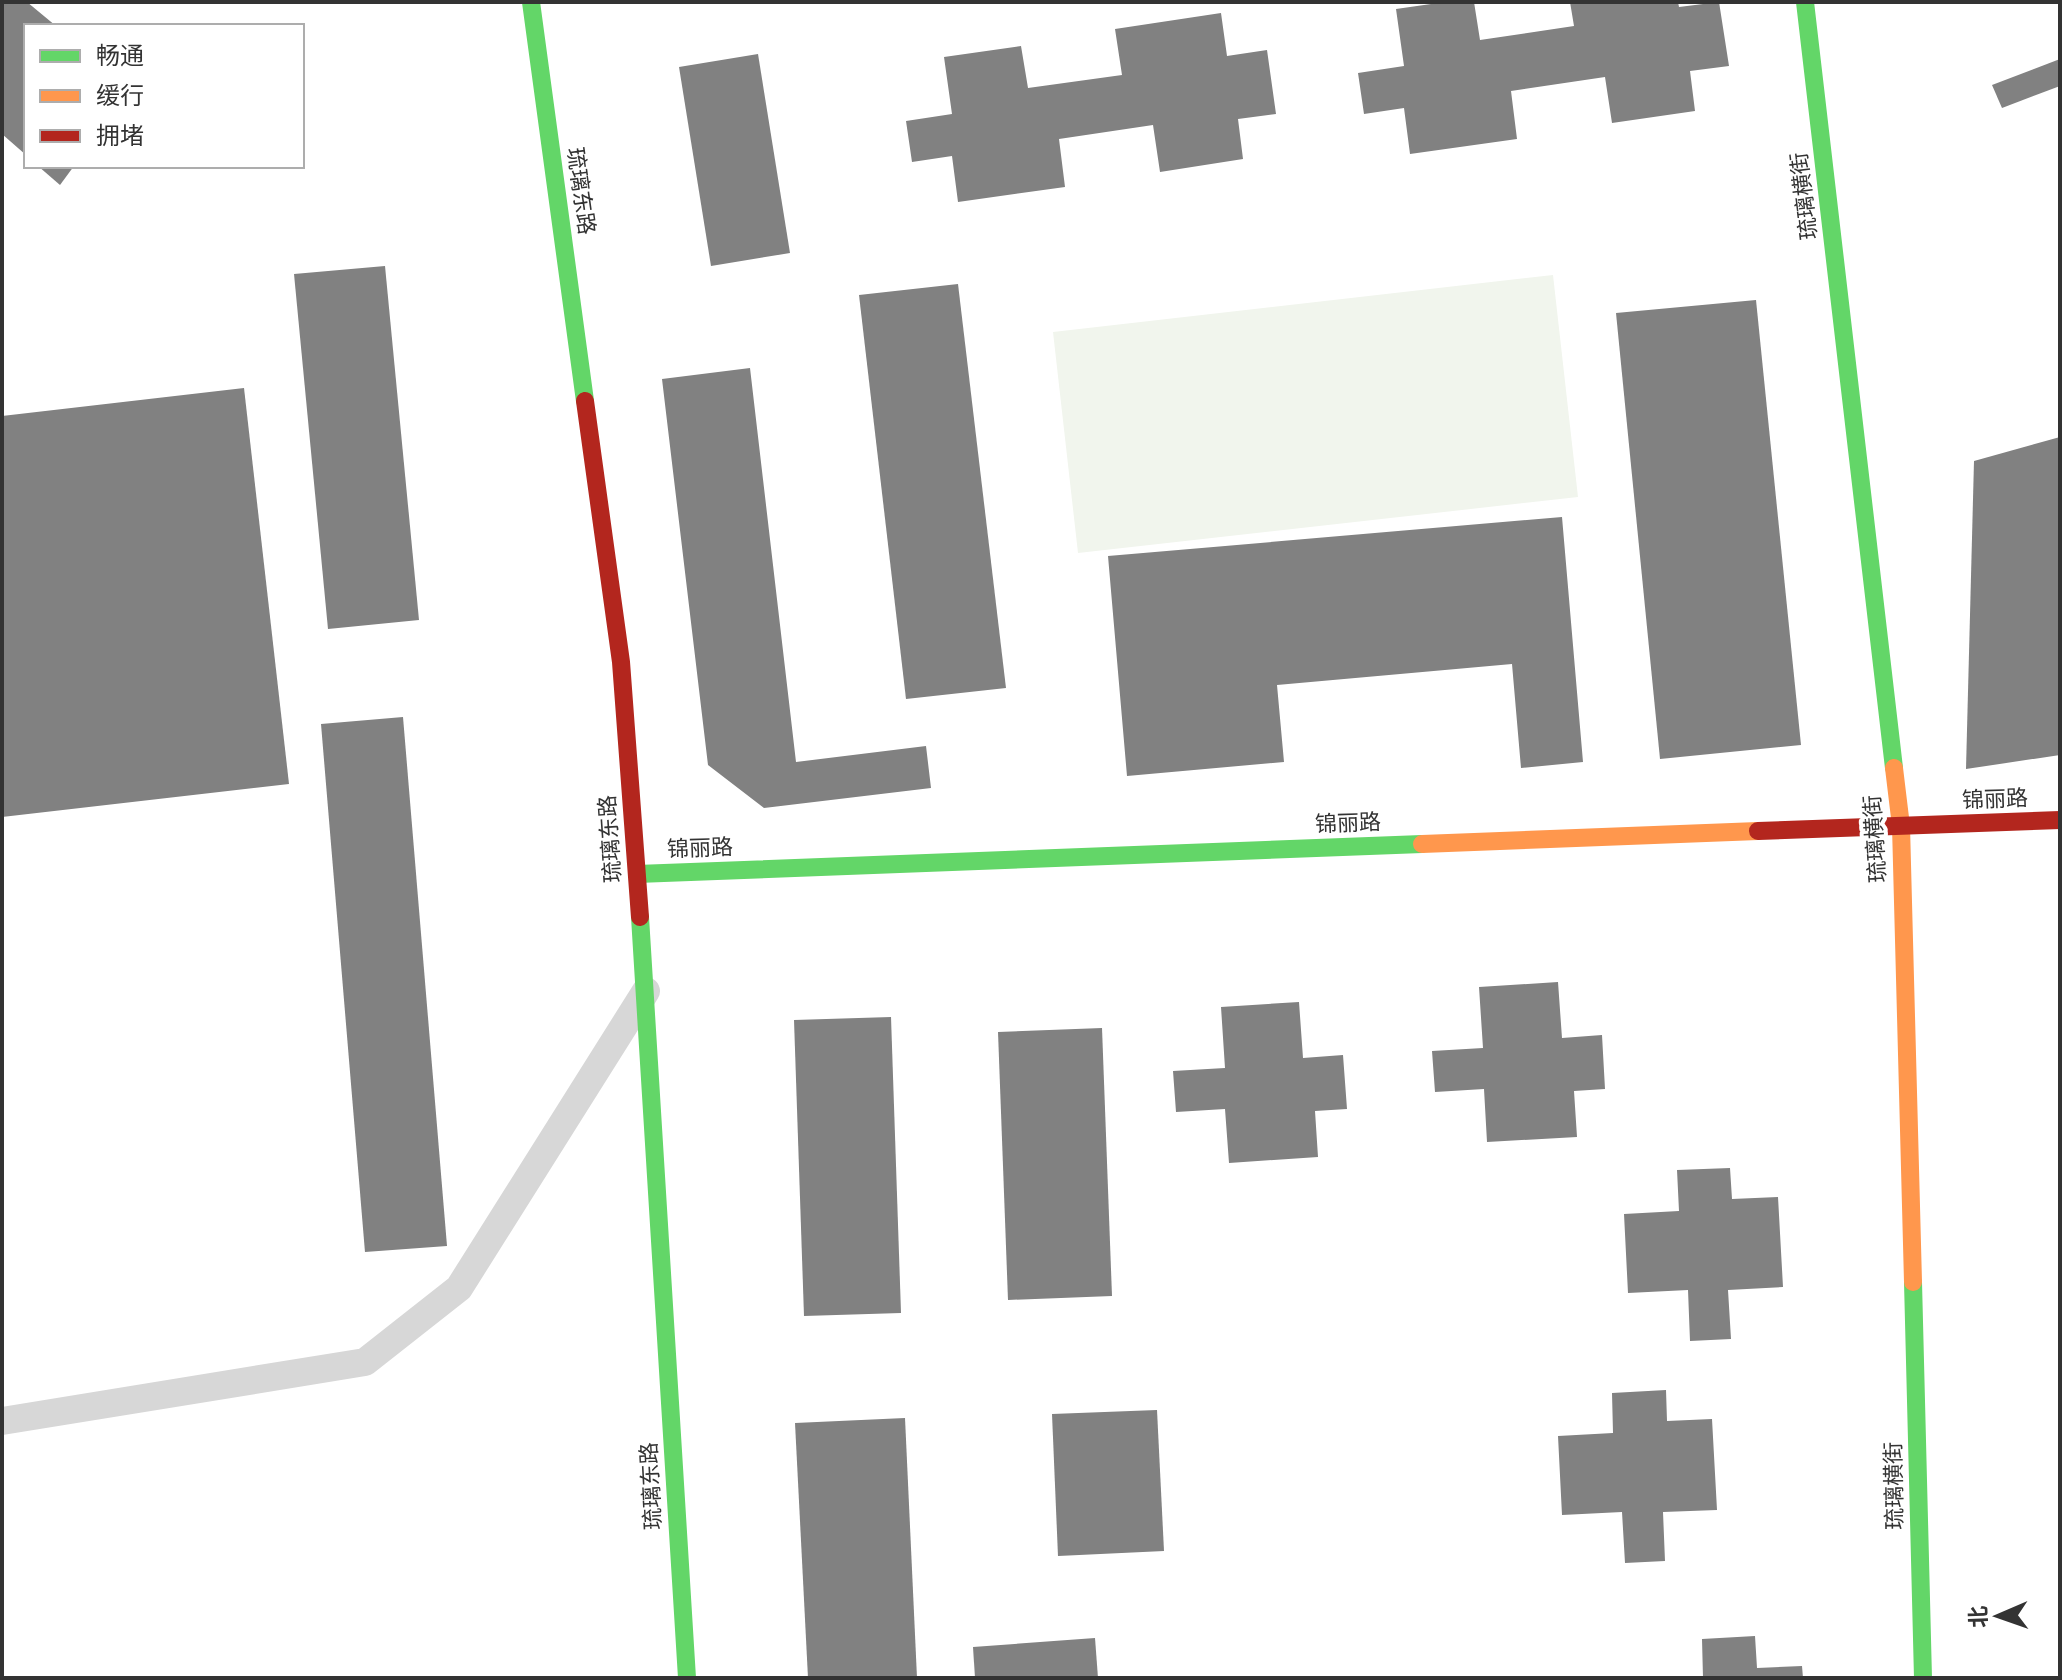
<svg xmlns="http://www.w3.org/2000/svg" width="2062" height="1680" font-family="Poppins,'Noto Sans SC',sans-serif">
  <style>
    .green { fill: #f1f5ed }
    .building { fill: #818181 }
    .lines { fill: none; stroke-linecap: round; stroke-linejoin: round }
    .street { stroke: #d7d7d7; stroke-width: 28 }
    .fast { stroke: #63d668; stroke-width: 18 }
    .slow { stroke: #ff974d; stroke-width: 18 }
    .jam { stroke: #b3261e; stroke-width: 18 }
    .labels { text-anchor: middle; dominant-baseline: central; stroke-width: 8; stroke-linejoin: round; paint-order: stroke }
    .street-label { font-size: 22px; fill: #333; stroke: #fff }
  </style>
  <rect width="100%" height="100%" fill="#fff"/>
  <!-- green -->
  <polygon class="green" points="1553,275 1578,497 1078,553 1053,332"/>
  <!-- building -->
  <g class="building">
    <polygon points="2,2 27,2 56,26 26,26 26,155 2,134"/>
    <polygon points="1445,2 1474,2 1480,40 1574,26 1570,2 1678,2 1679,7 1719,2 1729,66 1690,71 1695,111 1612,123 1605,77 1511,91 1517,139 1410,154 1404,108 1364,114 1358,73 1404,66 1396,9"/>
    <polygon points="1221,13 1227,56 1267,50 1276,114 1238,119 1243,159 1160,172 1153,125 1059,139 1065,187 958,202 952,156 912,162 906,121 952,114 944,57 1021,46 1028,88 1122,75 1115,29"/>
    <polygon points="758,54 790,253 711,266 679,67"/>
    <polygon points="2060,59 2060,86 2002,108 1992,85"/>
    <polygon points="38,166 74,166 60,185"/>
    <polygon points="385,266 419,620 328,629 294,274"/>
    <polygon points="958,284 1006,688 906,699 859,295"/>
    <polygon points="1756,300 1801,745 1660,759 1616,313"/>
    <polygon points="750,368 796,762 926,746 931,788 764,808 708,765 662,379"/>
    <polygon points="244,388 289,784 2,817 2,416"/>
    <polygon points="2060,437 2060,755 1966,769 1974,461"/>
    <polygon points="1562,517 1583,762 1521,768 1512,664 1277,685 1284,762 1127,776 1108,556"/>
    <polygon points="403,717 447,1246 365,1252 321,724"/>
    <polygon points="1558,982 1562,1038 1602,1035 1605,1089 1574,1091 1577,1137 1487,1142 1484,1089 1435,1092 1432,1051 1483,1048 1479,987"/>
    <polygon points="1299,1002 1303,1058 1343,1055 1347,1109 1315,1111 1318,1157 1229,1163 1225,1109 1176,1112 1173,1071 1225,1068 1221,1007"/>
    <polygon points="891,1017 901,1313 804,1316 794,1020"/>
    <polygon points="1102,1028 1112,1296 1008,1300 998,1032"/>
    <polygon points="1730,1168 1732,1199 1778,1197 1783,1287 1728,1290 1731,1339 1690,1341 1688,1290 1628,1293 1624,1214 1679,1211 1677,1170"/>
    <polygon points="1666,1390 1667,1421 1712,1419 1717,1510 1663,1512 1665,1561 1625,1563 1622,1512 1562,1515 1558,1436 1613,1433 1612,1393"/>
    <polygon points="1157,1410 1164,1551 1058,1556 1052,1414"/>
    <polygon points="905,1418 917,1678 808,1678 795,1423"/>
    <polygon points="1755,1636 1757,1668 1802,1666 1803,1678 1703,1678 1702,1639"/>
    <polygon points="1095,1638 1098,1678 975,1678 973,1647"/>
  </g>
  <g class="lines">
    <!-- street -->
    <polyline class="street" points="2,1421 365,1362 459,1288 646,991"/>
    <!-- fast -->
    <g class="fast">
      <polyline points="531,2 585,401"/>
      <polyline points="1805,2 1894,768"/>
      <polyline points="637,874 1422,844"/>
      <polyline points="640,917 687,1678"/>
      <polyline points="1913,1282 1923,1678"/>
    </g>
    <!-- slow -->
    <g class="slow">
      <polyline points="1894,768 1901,826 1913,1282"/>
      <polyline points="1422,844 1758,831"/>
    </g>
    <!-- jam -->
    <g class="jam">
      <polyline points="585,401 621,662 640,917"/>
      <polyline points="1758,831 2060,820"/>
    </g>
  </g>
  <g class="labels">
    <!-- street labels -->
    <g class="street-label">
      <text transform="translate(581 191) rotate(82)">琉璃东路</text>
      <text transform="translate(1804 196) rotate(-97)">琉璃横街</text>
      <text transform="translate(1995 799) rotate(-2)">锦丽路</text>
      <text transform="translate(1348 823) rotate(-2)">锦丽路</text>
      <text transform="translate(610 839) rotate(-94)">琉璃东路</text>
      <text transform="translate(1875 839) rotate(-94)">琉璃横街</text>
      <text transform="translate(700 848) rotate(-2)">锦丽路</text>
      <text transform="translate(651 1486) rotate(-93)">琉璃东路</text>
      <text transform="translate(1894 1486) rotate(-91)">琉璃横街</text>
    </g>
  </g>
  <!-- border -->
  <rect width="2062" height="1680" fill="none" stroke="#333333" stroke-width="8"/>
  <!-- legend -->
  <rect x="24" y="24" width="280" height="144" fill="#ffffff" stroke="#adadad" stroke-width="2"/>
  <rect x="40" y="50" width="40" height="12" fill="#63d668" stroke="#adadad" stroke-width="2"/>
  <text x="96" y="64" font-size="24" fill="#333333">畅通</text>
  <rect x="40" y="90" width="40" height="12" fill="#ff974d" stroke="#adadad" stroke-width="2"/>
  <text x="96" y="104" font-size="24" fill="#333333">缓行</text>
  <rect x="40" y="130" width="40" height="12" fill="#b3261e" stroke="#adadad" stroke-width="2"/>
  <text x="96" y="144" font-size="24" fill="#333333">拥堵</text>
  <!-- north arrow -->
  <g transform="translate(1998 1616) rotate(268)" stroke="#ffffff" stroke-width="6" paint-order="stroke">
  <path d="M0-6L14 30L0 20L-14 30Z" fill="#333333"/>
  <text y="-12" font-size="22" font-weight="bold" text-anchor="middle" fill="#333333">北</text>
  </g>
</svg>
